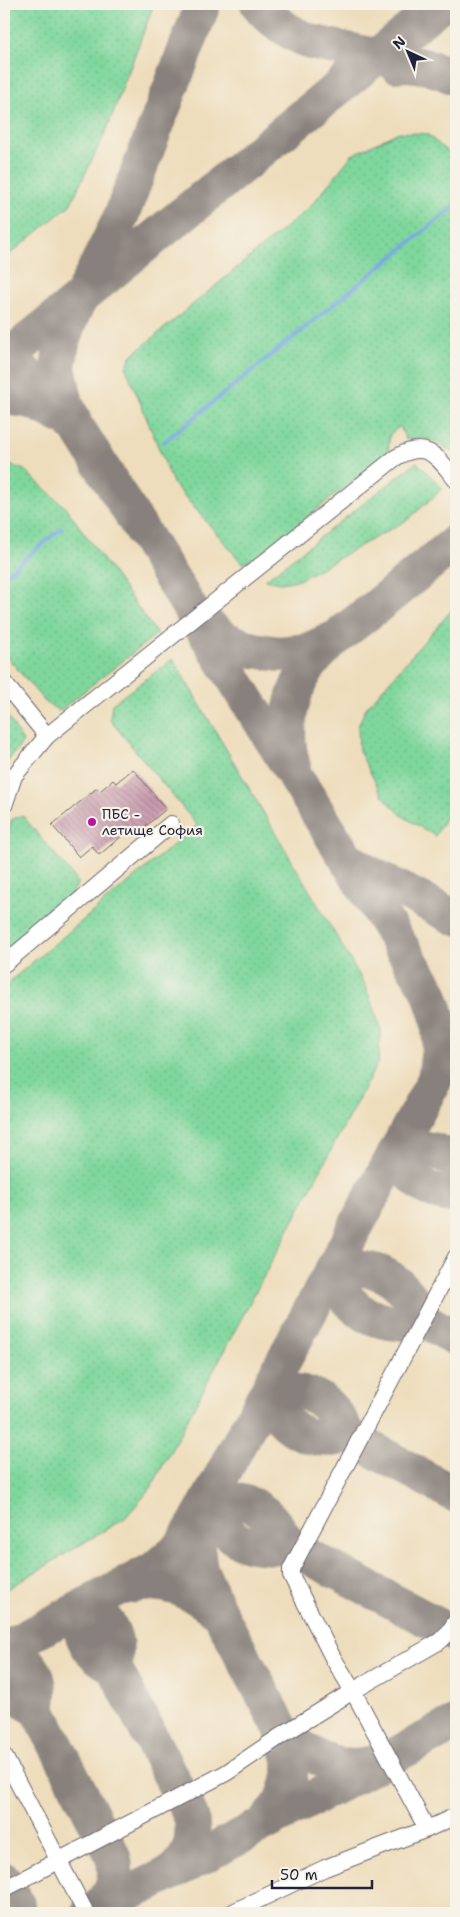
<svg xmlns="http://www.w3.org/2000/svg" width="460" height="1917" font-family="'Shantell Sans',sans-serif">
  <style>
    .grass { fill: url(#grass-dots); stroke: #507c6c }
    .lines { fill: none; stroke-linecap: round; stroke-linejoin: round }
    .stream { stroke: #78a9e3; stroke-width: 4 }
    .taxiway { stroke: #88807c; stroke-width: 36 }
    .building { fill: url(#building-back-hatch) }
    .minor-casing { stroke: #696368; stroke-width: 18 }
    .minor { stroke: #fff; stroke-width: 16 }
    .poi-dot { fill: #b5179e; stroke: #f7f3e8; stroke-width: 2 }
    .labels { text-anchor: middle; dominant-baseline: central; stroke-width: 4.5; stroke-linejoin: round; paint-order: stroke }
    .poi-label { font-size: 14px; fill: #22223b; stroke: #f7f3e8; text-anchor: start }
  </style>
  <defs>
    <pattern id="grass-dots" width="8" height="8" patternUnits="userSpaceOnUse" patternTransform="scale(1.25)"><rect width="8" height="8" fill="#7fd79c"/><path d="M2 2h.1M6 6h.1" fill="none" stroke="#6db887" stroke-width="1.8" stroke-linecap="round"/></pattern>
    <pattern id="building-back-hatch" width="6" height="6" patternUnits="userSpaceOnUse" patternTransform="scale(1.25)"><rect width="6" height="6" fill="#c99bae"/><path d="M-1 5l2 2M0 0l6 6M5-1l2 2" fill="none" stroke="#a37e8f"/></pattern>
  </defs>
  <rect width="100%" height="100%" fill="#f7f3e8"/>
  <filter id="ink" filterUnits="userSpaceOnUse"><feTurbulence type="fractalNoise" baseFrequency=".02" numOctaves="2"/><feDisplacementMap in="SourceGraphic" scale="10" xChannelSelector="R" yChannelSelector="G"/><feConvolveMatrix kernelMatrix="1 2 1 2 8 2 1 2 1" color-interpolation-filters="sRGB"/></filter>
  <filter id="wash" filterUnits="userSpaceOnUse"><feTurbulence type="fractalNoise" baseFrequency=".0096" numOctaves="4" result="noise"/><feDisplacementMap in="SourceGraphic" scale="20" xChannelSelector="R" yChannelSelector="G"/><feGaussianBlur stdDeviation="1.12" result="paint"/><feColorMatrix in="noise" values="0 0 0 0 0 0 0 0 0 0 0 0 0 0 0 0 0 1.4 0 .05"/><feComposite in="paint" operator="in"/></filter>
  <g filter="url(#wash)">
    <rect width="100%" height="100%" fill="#eeddbc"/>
    <!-- grass -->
    <g class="grass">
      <polygon points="4,4 154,4 107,129 70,205 4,259"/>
      <path d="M399,132L427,134L456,159V456C439,441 429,436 406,440L400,426L390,434L388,453L254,559L242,563L173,483L126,368L131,356L310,207L352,155Z"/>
      <polygon points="417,462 443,488 409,519 299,580 280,583 265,580"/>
      <polygon points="4,463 23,469 66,508 157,634 59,711 44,701 4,653"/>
      <polygon points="456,605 456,799 435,836 401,815 382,795 359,751 358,726 366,708"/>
      <polygon points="173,659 365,985 381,1029 378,1062 151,1488 125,1518 4,1591 4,986 197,825 110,720 112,704"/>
      <polygon points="4,710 23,742 4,766"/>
      <polygon points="22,815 78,882 73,892 6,954 4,954 4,864 11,820"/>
    </g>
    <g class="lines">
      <!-- stream -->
      <g class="stream">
        <polyline points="164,442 456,205"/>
        <polyline points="4,576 62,528"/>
      </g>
      <!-- taxiway -->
      <g class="taxiway">
        <path d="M258,4C272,22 290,33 311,42L421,66"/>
        <path d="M396,65C416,62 438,69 456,78"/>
        <polyline points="4,350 80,432 429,991 438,1018 440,1042 435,1079 200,1516 181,1546 153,1570 4,1649"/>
        <polyline points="4,360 441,4"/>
        <polyline points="4,397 32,401 61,416"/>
        <polyline points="73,419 66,404 58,367 63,339 71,317 120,219 203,4"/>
        <polyline points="203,622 225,639 254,650 279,654 307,651 336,638"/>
        <path d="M293,766C282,730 290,687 315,659C333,639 355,623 376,607C403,585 429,564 456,542"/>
        <polyline points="350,860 365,871 456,918"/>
        <path d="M456,1163C439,1147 419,1146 397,1151C409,1178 426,1195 456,1195"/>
        <path d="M422,1320C415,1298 397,1278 375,1271C361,1267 346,1269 332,1271C344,1304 366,1322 402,1323C408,1323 416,1319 422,1320C428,1321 449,1335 456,1338"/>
        <path d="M348,1436C330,1397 308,1386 266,1393C280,1428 311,1446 348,1436L456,1495"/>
        <polyline points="200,1516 196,1542 200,1569 220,1614 282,1730 290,1759 290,1778 284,1797 275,1812 263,1824"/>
        <path d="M289,1546C271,1510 247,1493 207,1503C228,1543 245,1549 289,1546L456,1635"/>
        <path d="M124,1587C165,1577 189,1589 220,1614"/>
        <path d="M4,1660L6,1648C33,1661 44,1679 37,1708"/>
        <path d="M114,1667C120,1640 112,1617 84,1607C75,1636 89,1654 114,1667L191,1816C195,1839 191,1856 173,1872"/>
        <path d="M4,1670C8,1689 19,1701 37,1708L112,1854C120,1876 112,1894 96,1910"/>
        <path d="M282,1730C300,1749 323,1765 350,1766C359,1766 369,1764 378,1763"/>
        <polyline points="4,1880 17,1904 18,1913"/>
        <polyline points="89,1913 173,1872 456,1723"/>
      </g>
    </g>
    <g id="blocks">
      <!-- building -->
      <polygon class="building" points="133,769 166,809 134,836 129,830 99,855 92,846 79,857 52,825 97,788 100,791 113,780 116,783"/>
    </g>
  </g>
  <g filter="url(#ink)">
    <use href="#blocks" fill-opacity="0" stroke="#696368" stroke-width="1"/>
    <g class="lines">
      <!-- minor casing -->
      <g class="minor-casing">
        <g id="minor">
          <polyline points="4,683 47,736"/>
          <path d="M4,806L14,776L47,736L395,458C426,439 437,456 456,480"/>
          <polyline points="4,964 171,824"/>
          <polyline points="4,1756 86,1913"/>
          <polyline points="427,1829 353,1691 333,1658 291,1575 291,1569 300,1552 456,1257"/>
          <polyline points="4,1889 226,1773 285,1733 353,1691 440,1641 449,1632 456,1621"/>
          <polyline points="231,1913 325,1868 427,1829 456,1816"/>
        </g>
      </g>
      <!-- minor -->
      <use href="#minor" class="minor"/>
    </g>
  </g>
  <!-- markers -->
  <circle class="poi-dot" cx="92" cy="822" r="5"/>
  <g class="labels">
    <!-- poi labels -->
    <g class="poi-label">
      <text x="102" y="814">ПБС -<tspan x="102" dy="16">летище София</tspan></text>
    </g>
  </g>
  <!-- margin -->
  <rect width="460" height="1917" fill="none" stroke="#f7f3e8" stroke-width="20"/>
  <!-- north arrow -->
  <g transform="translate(408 52) rotate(316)" stroke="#f7f3e8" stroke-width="4" paint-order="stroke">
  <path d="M0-4L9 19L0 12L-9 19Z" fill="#22223b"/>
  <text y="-8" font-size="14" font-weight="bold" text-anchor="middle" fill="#22223b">N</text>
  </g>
  <!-- scale -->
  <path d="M272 1880v8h100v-8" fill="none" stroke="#22223b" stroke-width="2.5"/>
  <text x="280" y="1880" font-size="15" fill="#22223b" stroke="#f7f3e8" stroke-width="4" paint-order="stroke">50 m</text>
</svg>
